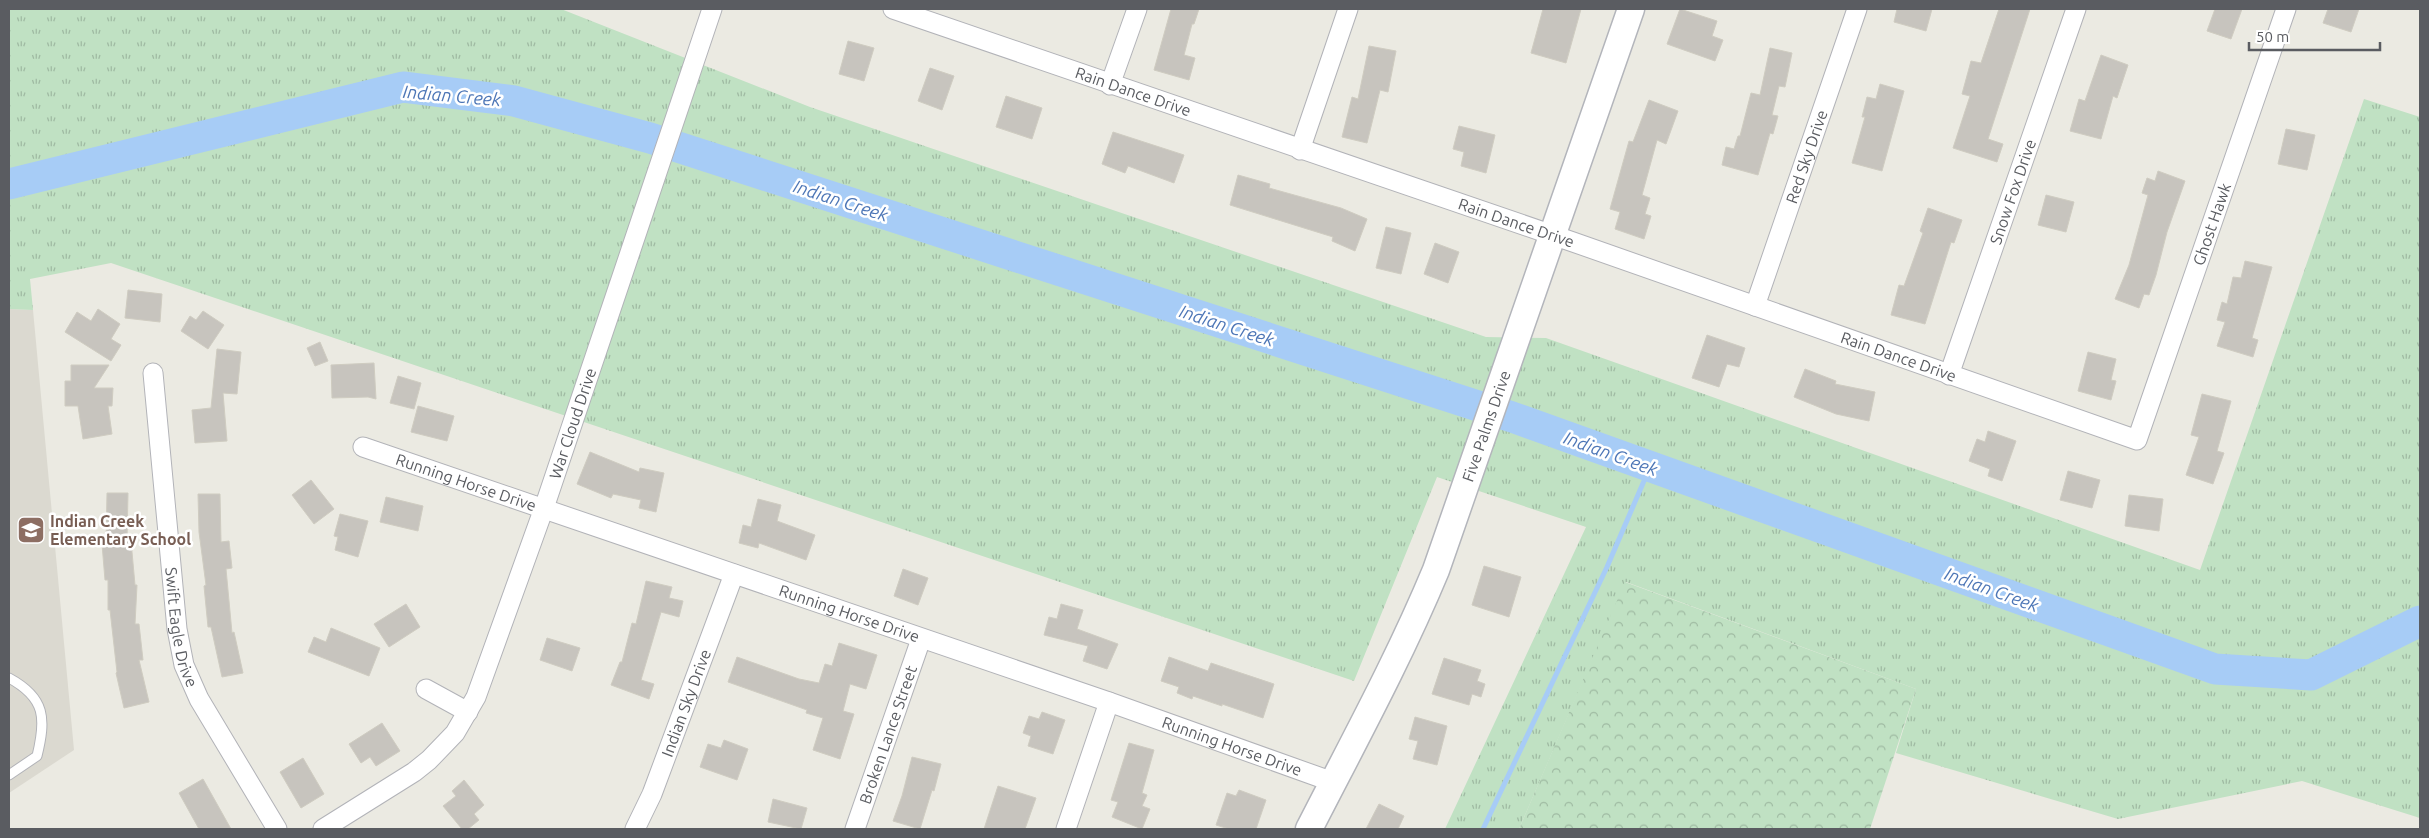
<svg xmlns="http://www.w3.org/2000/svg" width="2429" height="838" font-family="Ubuntu,sans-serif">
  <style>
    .education { fill: #dbd9d0 }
    .grass { fill: url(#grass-tufts) }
    .forest { fill: url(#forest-crowns) }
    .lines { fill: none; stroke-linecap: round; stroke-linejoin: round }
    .stream { stroke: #a7ccf6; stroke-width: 5 }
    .river { stroke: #a7ccf6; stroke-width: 31 }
    .building { fill: #c7c4be; stroke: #cfccc1 }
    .lane-casing { stroke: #b2b3b8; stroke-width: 11 }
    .street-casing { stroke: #b2b3b8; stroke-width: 21 }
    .secondary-casing { stroke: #b3b5bb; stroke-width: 29 }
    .lane { stroke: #fff; stroke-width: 9 }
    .street { stroke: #fff; stroke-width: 19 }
    .secondary { stroke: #fff; stroke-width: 26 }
    .labels { text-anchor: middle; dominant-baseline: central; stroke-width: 5; stroke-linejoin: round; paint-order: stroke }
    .street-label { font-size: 16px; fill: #5a5c61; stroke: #fff }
    .education-label { font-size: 16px; font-weight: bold; fill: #785e54; stroke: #fff; text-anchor: start }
    .water-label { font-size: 18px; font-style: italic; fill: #4d76b6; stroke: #fff }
  </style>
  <defs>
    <pattern id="grass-tufts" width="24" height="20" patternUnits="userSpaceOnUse" patternTransform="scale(1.25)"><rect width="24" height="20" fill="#c0e1c3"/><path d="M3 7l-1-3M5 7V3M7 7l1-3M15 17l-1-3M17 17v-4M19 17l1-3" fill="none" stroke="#9fbaa2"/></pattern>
    <pattern id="forest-crowns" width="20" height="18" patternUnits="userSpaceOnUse" patternTransform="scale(1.25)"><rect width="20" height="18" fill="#c0e1c3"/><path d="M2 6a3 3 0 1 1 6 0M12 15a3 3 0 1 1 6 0" fill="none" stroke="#9fbaa2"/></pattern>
  </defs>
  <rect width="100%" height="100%" fill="#ebeae2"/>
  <!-- education -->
  <polygon class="education" points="9,309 33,310 74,750 9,793"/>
  <!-- grass -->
  <polygon class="grass" points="9,9 561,9 810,107 1486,337 1546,338 2200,570 2364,99 2420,117 2420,818 2302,781 2118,819 1896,753 1916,689 1626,582 1519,829 1445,829 1586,527 1437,477 1354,681 111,263 30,279 33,310 9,309"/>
  <!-- forest -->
  <polygon class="forest" points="1625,582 1916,689 1870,829 1519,829"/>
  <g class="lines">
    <!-- stream -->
    <polyline class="stream" points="1483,829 1607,567 1650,467"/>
    <!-- river -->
    <polyline class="river" points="9,184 403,87 514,101 650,138 1512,417 2215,669 2311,675 2420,621"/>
  </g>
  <!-- building -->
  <g class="building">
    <polygon points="1171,9 1199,9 1194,24 1192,24 1184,55 1195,58 1189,80 1154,70"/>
    <polygon points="1543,9 1581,9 1566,63 1531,53"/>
    <polygon points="1680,9 1717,21 1712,36 1723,40 1715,61 1667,44"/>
    <polygon points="1897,9 1932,9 1926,31 1894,22"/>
    <polygon points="1999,9 2030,9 1988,139 2003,144 1997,162 1953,148 1970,96 1962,94 1971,61 1981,63"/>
    <polygon points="2215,9 2242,9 2231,39 2207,31"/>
    <polygon points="2328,9 2359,9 2351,32 2323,23"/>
    <polygon points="848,41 874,48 864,81 839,74"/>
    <polygon points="1369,46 1396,51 1388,92 1380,90 1367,143 1342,137 1352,97 1358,99"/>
    <polygon points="1770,48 1792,53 1785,87 1779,86 1772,115 1778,116 1773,134 1770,133 1758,175 1722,165 1726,147 1734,149 1738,136 1740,136 1751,93 1760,95"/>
    <polygon points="2101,55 2128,65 2117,98 2113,96 2101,139 2070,131 2079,99 2085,101"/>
    <polygon points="930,68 954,76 942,110 918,101"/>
    <polygon points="1880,84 1904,91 1882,171 1852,163 1865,117 1862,117 1867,97 1876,99"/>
    <polygon points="1006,96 1042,108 1032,139 996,127"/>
    <polygon points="1649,100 1678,111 1666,144 1657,140 1642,195 1650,198 1645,214 1651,216 1644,239 1615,229 1620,212 1610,209 1629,141 1633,142"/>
    <polygon points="1459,126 1495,135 1486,173 1461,166 1464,152 1453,149"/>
    <polygon points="2286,129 2315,135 2307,170 2278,164"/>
    <polygon points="1113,132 1184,155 1174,183 1128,166 1125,173 1102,164"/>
    <polygon points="2158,171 2185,181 2167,232 2156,275 2149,295 2144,294 2139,308 2115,299 2129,265 2148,195 2142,193 2147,178 2155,181"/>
    <polygon points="1238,175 1270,184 1269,188 1341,208 1367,219 1355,251 1332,241 1333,237 1230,205"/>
    <polygon points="2046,195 2074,202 2066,232 2038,225"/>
    <polygon points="1928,208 1962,220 1954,243 1951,242 1925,324 1891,315 1899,285 1904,286 1923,233 1920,231"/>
    <polygon points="1386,227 1411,233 1401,274 1376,268"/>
    <polygon points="1435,243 1459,252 1448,283 1424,274"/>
    <polygon points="2245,261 2272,267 2252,338 2258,340 2253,357 2217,346 2225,322 2217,320 2222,302 2227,304 2233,277 2241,278"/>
    <polygon points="128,290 162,294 160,322 125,318"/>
    <polygon points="98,309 120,324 111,339 121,345 111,361 65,332 77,312 91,321"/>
    <polygon points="203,311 224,325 208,349 181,331 190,316 196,320"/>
    <polygon points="1707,335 1745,348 1739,367 1727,364 1719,387 1692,378"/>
    <polygon points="320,342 328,361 315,366 307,348"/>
    <polygon points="217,349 241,352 237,394 223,393 227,441 195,443 192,410 211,408"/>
    <polygon points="2088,352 2116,359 2111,380 2116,381 2111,400 2078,391"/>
    <polygon points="374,363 376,399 368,397 332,398 331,365"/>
    <polygon points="71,365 109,365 94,388 113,388 112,406 108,406 112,434 83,439 78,406 65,406 65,381 71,381"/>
    <polygon points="1805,369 1836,381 1835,384 1875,392 1869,421 1836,414 1794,397"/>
    <polygon points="398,376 421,383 414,409 390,403"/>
    <polygon points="2202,394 2231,401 2217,451 2224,453 2213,484 2186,475 2199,437 2191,435"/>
    <polygon points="418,406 454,416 447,441 411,432"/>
    <polygon points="1988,431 2016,441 2002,481 1988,476 1990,469 1969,461 1977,439 1985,442"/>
    <polygon points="590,452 639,472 640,468 664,473 656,512 639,508 641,500 613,494 611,498 577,484"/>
    <polygon points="2068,471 2100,480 2092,508 2060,500"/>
    <polygon points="311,480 334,509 314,524 292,495"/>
    <polygon points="107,493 128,493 127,541 131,541 135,585 137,585 135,624 139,624 143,660 139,660 149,702 124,708 116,673 117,672 110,610 108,610 108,580 105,580 102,544 106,543"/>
    <polygon points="198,494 220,494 221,542 229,541 232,568 226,569 232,633 234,632 243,673 222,677 211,627 208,627 204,586 206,585 199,532"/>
    <polygon points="2129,495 2163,499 2159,531 2125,526"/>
    <polygon points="386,497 423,506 418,531 380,522"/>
    <polygon points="758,499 781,505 777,521 815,535 806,560 759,543 758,548 739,543 743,525 751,527"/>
    <polygon points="340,514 368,521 358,557 335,550 338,537 334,536"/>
    <polygon points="1484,566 1521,577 1509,617 1472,605"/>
    <polygon points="903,569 928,578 918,605 894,596"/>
    <polygon points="646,581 672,587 669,598 683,601 679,617 661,612 641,680 654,684 649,699 611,685 620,662 622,662 632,623 636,624"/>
    <polygon points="406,604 420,627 389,647 374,624"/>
    <polygon points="1061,604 1083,610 1077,629 1118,644 1107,669 1083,661 1088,646 1044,635 1049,617 1057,619"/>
    <polygon points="331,628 380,648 369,676 308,652 314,637 326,642"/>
    <polygon points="547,638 580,648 572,671 540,660"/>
    <polygon points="839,643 877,655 866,689 850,684 843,711 854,714 840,759 813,750 823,718 806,713 807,710 728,682 737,657 799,679 819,683 825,664 832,666"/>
    <polygon points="1169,657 1208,671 1211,663 1274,684 1263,718 1222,704 1222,706 1193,696 1192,699 1177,693 1179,687 1161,681"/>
    <polygon points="1444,658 1481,670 1477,681 1485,684 1481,697 1472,694 1469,705 1432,694"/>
    <polygon points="1042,712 1065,720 1053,754 1028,746 1031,736 1023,733 1029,716 1039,719"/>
    <polygon points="1415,717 1447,726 1437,765 1413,759 1418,741 1409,739"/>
    <polygon points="382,723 400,751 376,766 370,757 361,763 349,744"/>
    <polygon points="724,740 748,749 737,780 700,767 708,744 721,748"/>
    <polygon points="1129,743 1154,750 1142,793 1147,795 1142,806 1150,809 1142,829 1112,817 1118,802 1111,800"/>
    <polygon points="912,757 941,764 934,791 932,790 920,829 893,821 902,796"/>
    <polygon points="303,758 324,794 301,808 280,772"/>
    <polygon points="203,779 231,829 199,829 179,793"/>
    <polygon points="464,780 484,805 474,814 479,820 468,829 462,829 443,806 456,796 452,791"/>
    <polygon points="998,786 1036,798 1025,829 984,829"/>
    <polygon points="1239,790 1266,800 1256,829 1229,829 1216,825 1227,793 1236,796"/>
    <polygon points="773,799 807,808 801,829 768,822"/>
    <polygon points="1379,804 1404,816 1398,829 1366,829"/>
  </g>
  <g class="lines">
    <!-- lane casing -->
    <g class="lane-casing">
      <path id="lane" d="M9,678C46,698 46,719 37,756L9,775"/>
    </g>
    <!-- street casing -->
    <g class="street-casing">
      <g id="street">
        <path id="s1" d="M893,9L1573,242L2137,440L2286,9"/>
        <polyline points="1110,85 1137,9"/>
        <polyline points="1300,150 1348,9"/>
        <path id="s2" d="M1755,306L1857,9"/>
        <path id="s3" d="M153,373L177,629L184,665L199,699L277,829"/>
        <path id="s4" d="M1949,375L2076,9"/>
        <path id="s5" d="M363,447L1109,702L1333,782"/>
        <polyline points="426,689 468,712"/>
        <path id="s6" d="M323,829L414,772L429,760L455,733L476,697L544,508L712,9"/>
        <path id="s7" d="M635,829L652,794L734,574"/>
        <path id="s8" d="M855,829L921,639"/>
        <polyline points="1066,829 1109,702"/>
      </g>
    </g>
    <!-- secondary casing -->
    <g class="secondary-casing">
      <g id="secondary">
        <path id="s9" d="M1309,829C1353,743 1399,659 1436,570L1631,9"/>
      </g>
    </g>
    <!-- lane -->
    <use href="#lane" class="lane"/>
    <!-- street -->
    <use href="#street" class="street"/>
    <!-- secondary -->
    <use href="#secondary" class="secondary"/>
  </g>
  <!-- icons -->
  <defs>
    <g id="school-square" transform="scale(1.4375)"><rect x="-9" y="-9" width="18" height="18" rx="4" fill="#8d6e63" stroke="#fff"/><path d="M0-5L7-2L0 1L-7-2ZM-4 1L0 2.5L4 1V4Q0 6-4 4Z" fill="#fff"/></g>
  </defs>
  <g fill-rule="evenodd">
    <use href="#school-square" x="31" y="530"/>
  </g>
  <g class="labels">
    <!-- street labels -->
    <g class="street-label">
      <text stroke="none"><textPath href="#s1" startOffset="254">Rain Dance Drive</textPath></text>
      <text stroke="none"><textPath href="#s2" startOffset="158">Red Sky Drive</textPath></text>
      <text stroke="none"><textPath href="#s4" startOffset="194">Snow Fox Drive</textPath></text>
      <text stroke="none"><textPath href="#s1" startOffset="659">Rain Dance Drive</textPath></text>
      <text stroke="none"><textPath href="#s1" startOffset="1545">Ghost Hawk</textPath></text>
      <text stroke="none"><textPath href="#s1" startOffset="1064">Rain Dance Drive</textPath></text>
      <text stroke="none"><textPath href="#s6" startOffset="496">War Cloud Drive</textPath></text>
      <text stroke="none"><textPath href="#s9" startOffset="441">Five Palms Drive</textPath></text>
      <text stroke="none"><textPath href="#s5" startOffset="109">Running Horse Drive</textPath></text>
      <text stroke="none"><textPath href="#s5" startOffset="514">Running Horse Drive</textPath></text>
      <text stroke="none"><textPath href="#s3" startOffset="256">Swift Eagle Drive</textPath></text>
      <text stroke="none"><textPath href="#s7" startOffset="136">Indian Sky Drive</textPath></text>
      <text stroke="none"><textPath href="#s8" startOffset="100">Broken Lance Street</textPath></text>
      <text stroke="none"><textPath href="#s5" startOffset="919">Running Horse Drive</textPath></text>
    </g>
    <!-- education labels -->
    <g class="education-label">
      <text x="50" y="521">Indian Creek<tspan x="50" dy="18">Elementary School</tspan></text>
    </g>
    <!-- water labels -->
    <g class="water-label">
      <text transform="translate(452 95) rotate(5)">Indian Creek</text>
      <text transform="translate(841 200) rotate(18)">Indian Creek</text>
      <text transform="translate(1227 325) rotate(18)">Indian Creek</text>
      <text transform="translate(1611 453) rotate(20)">Indian Creek</text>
      <text transform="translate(1992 589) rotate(20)">Indian Creek</text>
    </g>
  </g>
  <!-- border -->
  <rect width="2429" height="838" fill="none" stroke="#5a5c61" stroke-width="20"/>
  <!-- scale -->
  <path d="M2249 42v8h131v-8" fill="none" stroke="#5a5c61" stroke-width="2.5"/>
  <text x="2256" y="42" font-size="15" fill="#5a5c61" stroke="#ffffff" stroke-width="4" paint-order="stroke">50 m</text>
</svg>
